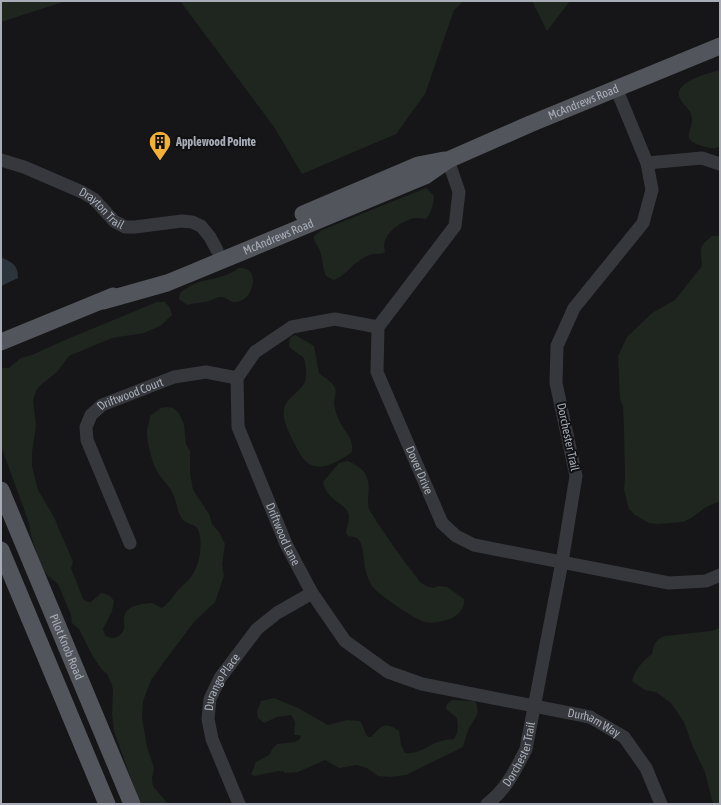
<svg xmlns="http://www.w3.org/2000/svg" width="721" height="805" font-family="'Asap Condensed',sans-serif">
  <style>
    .green { fill: #1e261f }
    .water { fill: #2c353c }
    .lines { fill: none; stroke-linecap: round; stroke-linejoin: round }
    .minor { stroke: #37383d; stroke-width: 13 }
    .major { stroke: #53555c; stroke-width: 17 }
    .labels { text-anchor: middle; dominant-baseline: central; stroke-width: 4; stroke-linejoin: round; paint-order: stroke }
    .street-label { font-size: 12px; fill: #a8adb8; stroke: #111113 }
    .poi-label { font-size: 12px; font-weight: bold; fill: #a8adb8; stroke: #111113; text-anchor: start }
  </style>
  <rect width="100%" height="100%" fill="#161618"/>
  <!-- green -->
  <g class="green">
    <polygon points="1,1 66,1 1,22"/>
    <polygon points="180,1 464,1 454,10 425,94 396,134 302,174 274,127"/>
    <polygon points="532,1 570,1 547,31"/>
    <path d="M720,70V146C714,150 709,148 702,146C677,138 696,130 691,114C689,108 681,103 679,96C676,81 709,73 720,70Z"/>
    <path d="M426,188L434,196C433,205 432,212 426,219C421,218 417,218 413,218C410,219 406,221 404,222C392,228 381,238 385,252C380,255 379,253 374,254C369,254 363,258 359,261C350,266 345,276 334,280L326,276C322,266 323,259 320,251C318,245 313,242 314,236L322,230Z"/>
    <path d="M712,236H720V501L706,507L691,518L683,522L657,524L649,523L635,515L629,509L624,490L625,477L624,428L623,407L620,399L618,356L627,337L652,313L675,300L702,266C701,248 697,248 712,236Z"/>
    <path d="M239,268C245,268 250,269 252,275C256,285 248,302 235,302C229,302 226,296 220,297C217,297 215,299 212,300C204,303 195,303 187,305L179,299L180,293C184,290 189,286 194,284C209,278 225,279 239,268Z"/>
    <path d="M157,302H165L170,308L172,315L160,326L144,333L112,338L69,356L57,372L43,383L37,389L33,400L36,426L32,452V466L38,490L55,519L60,532L69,552L73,562L71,568L83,599L88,602H91L101,593C107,594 110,595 114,601L112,611L103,629L105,635C109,638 112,639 117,637C130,629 120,621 126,612C131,605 142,604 150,603H152L162,608C170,602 174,595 180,588C184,584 188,581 191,577C199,566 202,549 200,536C198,522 189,526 183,520C177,513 177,502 173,494C169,485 160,478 156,469C152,461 146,439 147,430C148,425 150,421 150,416L161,408L167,407L173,408L178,412L184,424L186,444L190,451V473L193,490L209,514L212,524L219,532L225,544L222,565L224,576L215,602L194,622L164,662L151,680L143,701L142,718L147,747L154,768L152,778L153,786L168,804H140L114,731L112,714L113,690L112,685L107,674L102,670L92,655L79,629L72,623L71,615L58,584L48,576L44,571L38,558L31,535L29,523L1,446V368H9L21,358L32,355L65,340Z"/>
    <path d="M295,335L314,346L319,373C324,378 332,381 335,388C337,393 334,398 334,403C335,408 336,414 338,418C343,431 354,437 352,452C340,460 324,472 309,464C302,460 296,446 292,439C288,430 282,419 284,409C287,395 305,391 306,377C307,371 305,364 304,358L289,347L290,338Z"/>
    <path d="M347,461C353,463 360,467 364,472C374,486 364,501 370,511C385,535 402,559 420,582L426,586L433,588L438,586L447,587L464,599C465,607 460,614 452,618C444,621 434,624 425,622C417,621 376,593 372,586C368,579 364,569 364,560C363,554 363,545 359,540C356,536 352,537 348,536L346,533C346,528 349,523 349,517C348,502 327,503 323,482L339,463Z"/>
    <path d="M720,628L719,695L720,705V804H713L705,772L693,747L684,722L671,703L656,692L645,690L632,681C636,669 641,662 652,654C653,645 656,639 665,636L711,631Z"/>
    <path d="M274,698L298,708L328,725L347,720L360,721C364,726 364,733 368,737H371C382,726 384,721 399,731L401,745L405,753C419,755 429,744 441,741C445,740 450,739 454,739C459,731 458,726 457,718L446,709L447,704L452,700L475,701C481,713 475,718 469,728C466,734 465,741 463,747L406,775L390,777L378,776L367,768L357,765L339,768L325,760L298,772L285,773L283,771H279L254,776L251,774L256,762L269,755L273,748L277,744L295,742L300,739L301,737L299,735H294L295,722L291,715L277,717L264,723L258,718L257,712L261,701Z"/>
  </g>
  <!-- water -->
  <path class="water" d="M1,257C12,263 18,264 18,278L1,286Z"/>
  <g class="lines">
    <!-- minor -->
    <g class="minor">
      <path id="s1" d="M1,160L24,167L82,192L94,199L114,221L125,227H135L182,221L192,222L201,226L210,237L217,250"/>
      <path id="s2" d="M448,160L459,192L455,226L378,327L377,372L442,523L456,536L474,545L669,583L706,581L720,575"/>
      <polyline points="647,163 702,158 720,164"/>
      <path id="s3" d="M378,327L335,319L292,327L255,352L237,378L238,427L286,544L312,593L345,641L388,672L422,684L590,717L624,737L646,768L661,804"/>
      <path id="s4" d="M130,543L87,440L86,427L91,415L102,405L174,377L206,372L237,378"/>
      <path id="s5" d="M239,804L212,739L208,719L210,699L220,678L257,629L277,613L312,593"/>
      <path id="s6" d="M487,804C506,790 516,769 526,749L562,562L576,476L556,383L557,346L574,308L643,223L652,190L647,163L616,88"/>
    </g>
    <!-- major -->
    <g class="major">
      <polyline points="303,214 418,165 444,160"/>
      <path id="s7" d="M103,301L167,283L189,274L425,176L448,160L530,124L720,46"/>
      <polyline points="1,342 113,296"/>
      <path id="s8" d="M1,490L132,804"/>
      <polyline points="1,550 107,804"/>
    </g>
  </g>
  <!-- icons -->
  <defs>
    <g id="building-pin" transform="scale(1.15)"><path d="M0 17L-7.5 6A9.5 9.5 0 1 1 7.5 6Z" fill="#f2b134" stroke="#111113"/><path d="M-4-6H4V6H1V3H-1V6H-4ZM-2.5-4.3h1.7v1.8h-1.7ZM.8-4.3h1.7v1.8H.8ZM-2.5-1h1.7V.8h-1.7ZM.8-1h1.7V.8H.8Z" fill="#111"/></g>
  </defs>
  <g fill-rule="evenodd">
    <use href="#building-pin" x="160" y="142"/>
  </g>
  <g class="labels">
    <!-- street labels -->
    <g class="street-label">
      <text stroke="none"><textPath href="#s7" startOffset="521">McAndrews Road</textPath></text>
      <text stroke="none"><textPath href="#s1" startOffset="113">Drayton Trail</textPath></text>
      <text stroke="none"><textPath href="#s7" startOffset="187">McAndrews Road</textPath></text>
      <text stroke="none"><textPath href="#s4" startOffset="183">Driftwood Court</textPath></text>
      <text transform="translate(568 437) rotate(78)">Dorchester Trail</text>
      <text stroke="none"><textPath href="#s2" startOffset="347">Dover Drive</textPath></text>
      <text stroke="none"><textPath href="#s3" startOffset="329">Driftwood Lane</textPath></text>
      <text stroke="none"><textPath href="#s8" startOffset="170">Pilot Knob Road</textPath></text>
      <text stroke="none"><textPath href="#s5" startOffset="131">Durango Place</textPath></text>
      <text stroke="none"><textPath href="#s3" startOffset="719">Durham Way</textPath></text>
      <text stroke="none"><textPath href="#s6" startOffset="61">Dorchester Trail</textPath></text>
    </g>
    <!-- poi labels -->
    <g class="poi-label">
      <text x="176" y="142">Applewood Pointe</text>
    </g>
  </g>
  <!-- border -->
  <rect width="721" height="805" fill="none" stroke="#a8adb8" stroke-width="4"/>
</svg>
